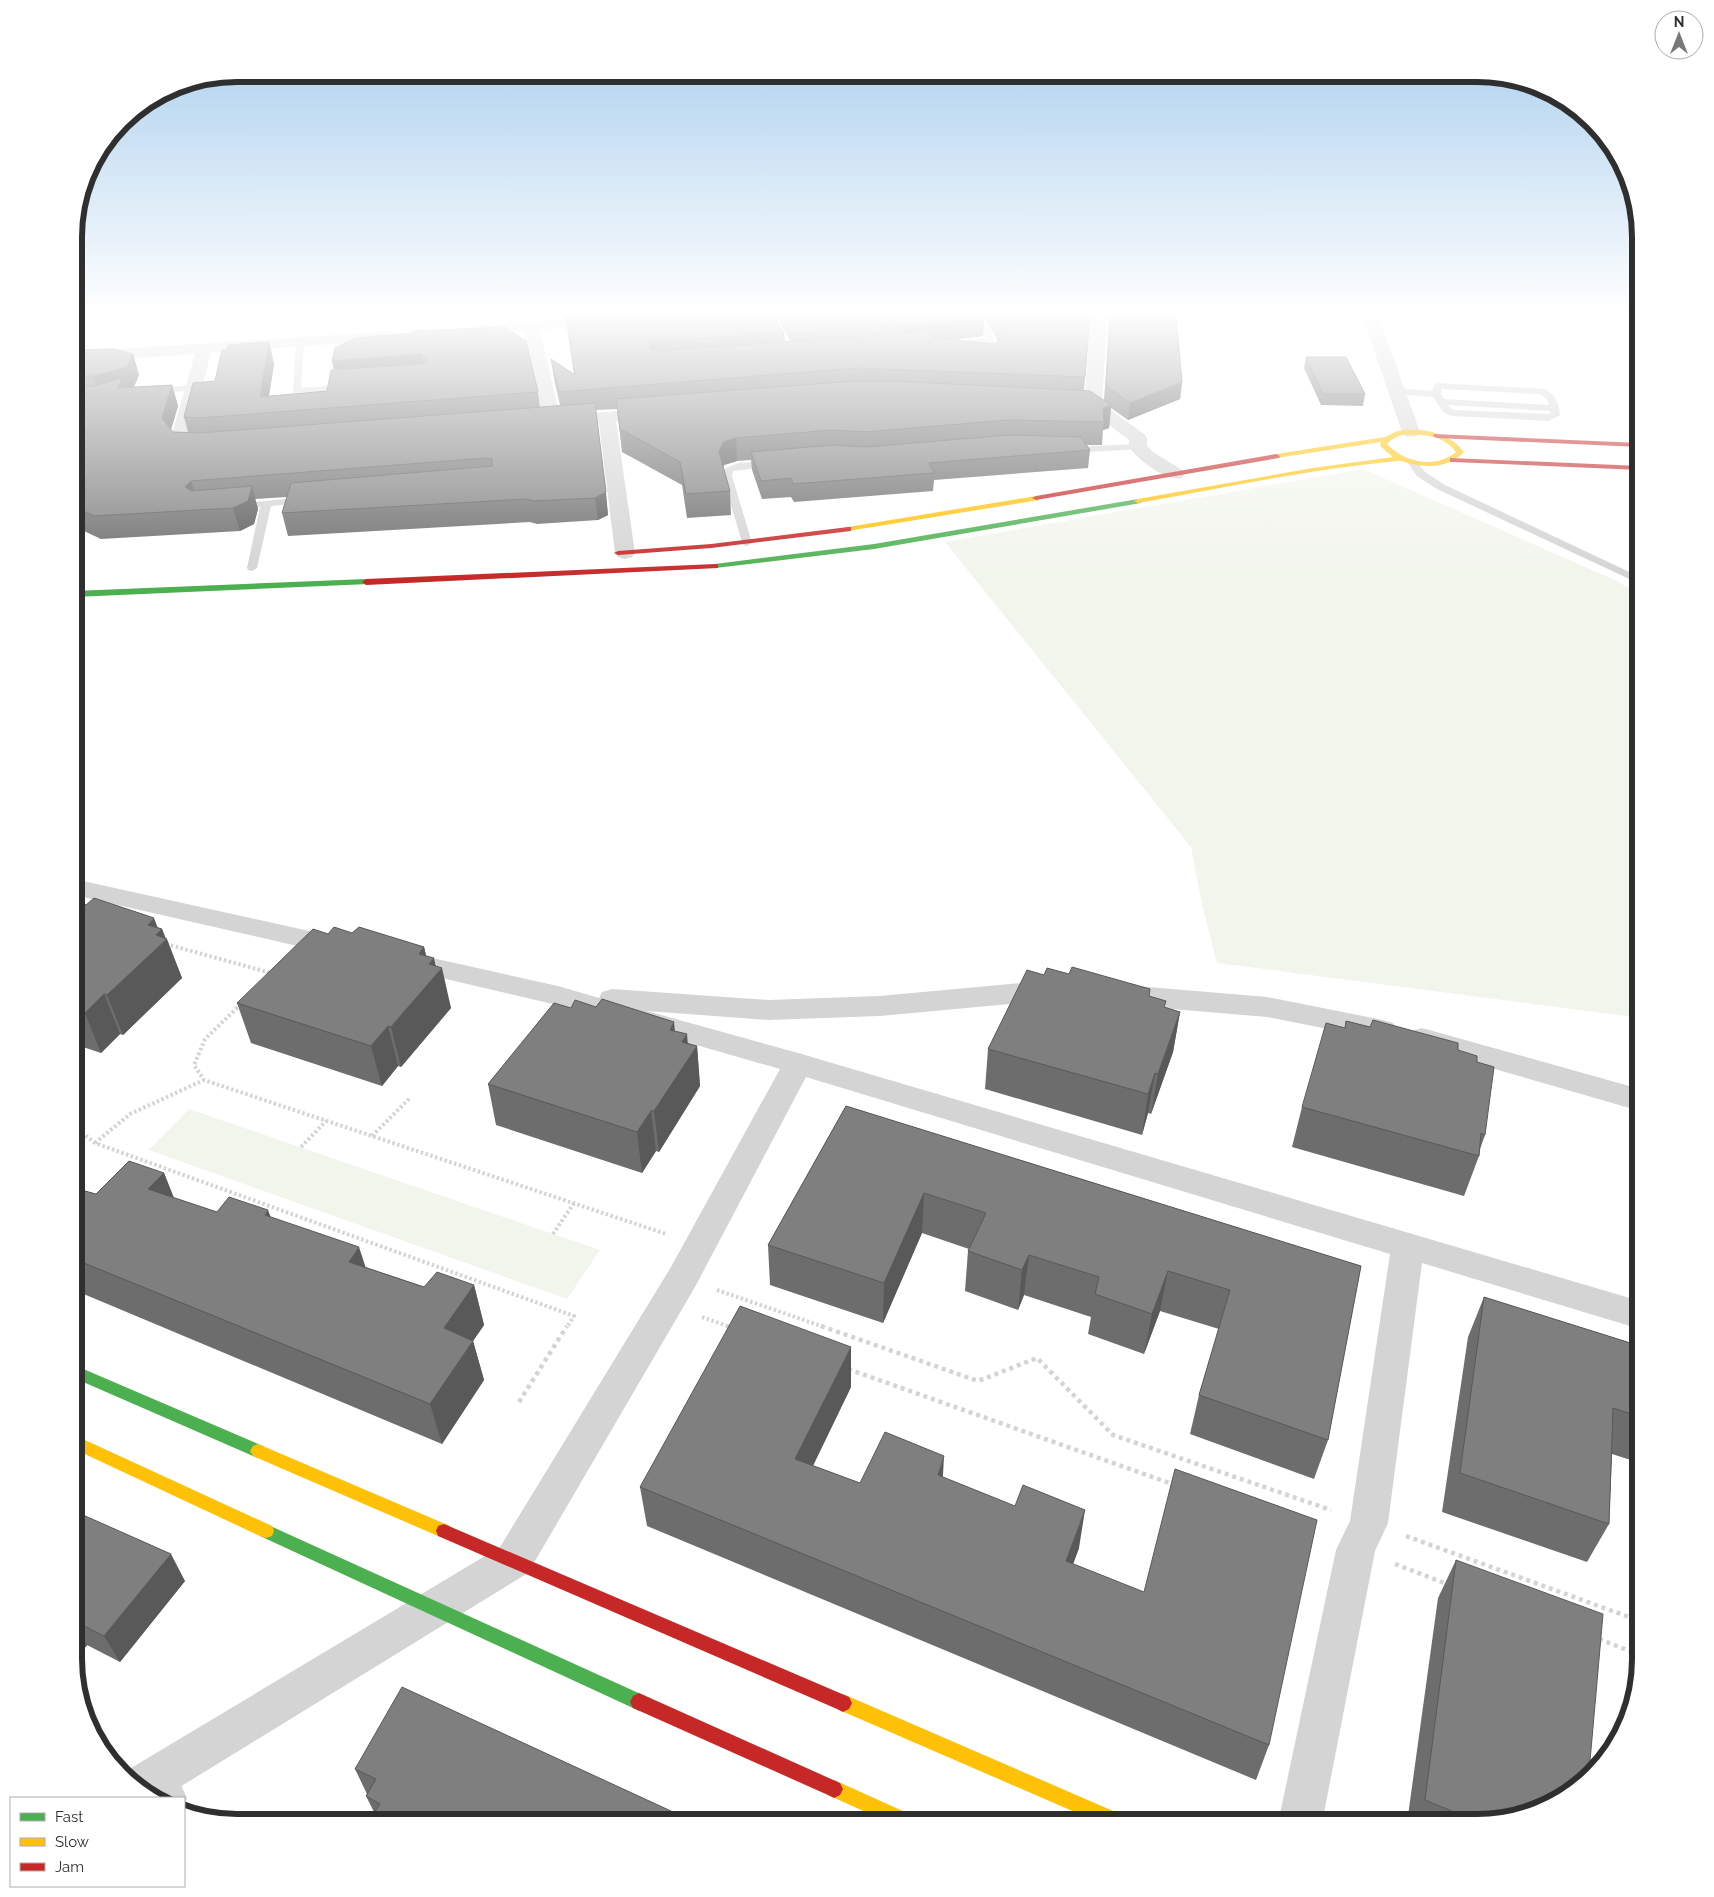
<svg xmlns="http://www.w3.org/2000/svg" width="1714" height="1897" font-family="Raleway,sans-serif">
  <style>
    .green { fill: #f2f5ec }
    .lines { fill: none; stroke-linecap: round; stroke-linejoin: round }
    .path-far1 { stroke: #d4d4d4; stroke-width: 4; stroke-dasharray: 2.5 2.5; stroke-linecap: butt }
    .path { stroke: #d4d4d4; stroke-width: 4.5; stroke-dasharray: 4 4; stroke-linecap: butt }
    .lane { fill: #d4d4d4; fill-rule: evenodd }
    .street { fill: #d4d4d4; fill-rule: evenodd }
    .fast { fill: #4caf50; fill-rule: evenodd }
    .slow { fill: #ffc107; fill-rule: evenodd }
    .jam { fill: #c62828; fill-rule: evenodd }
    .wall { fill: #6d6d6d; fill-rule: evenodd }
    .shaded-wall { fill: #595959 }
    .building { fill: #7f7f7f; stroke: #595959 }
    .rim { fill: none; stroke: #2f2f2f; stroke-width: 6 }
  </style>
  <rect width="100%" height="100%" fill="#fff"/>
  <!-- green -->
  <g class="green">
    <polygon points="1363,469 1617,581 1640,596 1640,1024 1634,1017 1217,963 1202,904 1191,847 945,542"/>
    <polygon points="189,1109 553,1234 600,1250 567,1299 149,1150"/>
  </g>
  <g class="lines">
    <!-- path-far1 -->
    <g class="path-far1">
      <polyline points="166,944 271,973"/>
      <polyline points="241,1004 205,1039 194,1065 204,1080 666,1234"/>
      <polyline points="74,1126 95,1143 574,1316 567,1327"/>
      <polyline points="372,1136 410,1098"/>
      <polyline points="95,1143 130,1114 204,1080"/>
      <polyline points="301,1147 326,1121"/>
      <polyline points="553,1234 574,1203"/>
      <polyline points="717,1290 824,1327"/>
      <polyline points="702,1317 730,1327"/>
    </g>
    <!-- path -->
    <g class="path">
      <polyline points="727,1326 732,1328"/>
      <polyline points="821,1326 978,1381 1037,1358 1113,1435 1331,1510"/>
      <polyline points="848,1369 1175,1485"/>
      <polyline points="519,1402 567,1326"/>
      <polyline points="1406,1536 1640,1621"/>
      <polyline points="1395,1564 1447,1584"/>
      <polyline points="1599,1639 1640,1655"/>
    </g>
    <!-- lane -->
    <g class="lane">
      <polygon points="973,315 981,315 995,340 995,350 989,350 987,343 955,347 951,344 955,341 986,338"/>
      <polygon points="300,339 304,342 301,388 347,384 350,385 350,389 293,393 296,342"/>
      <path d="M1438,383L1545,389C1556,395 1559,404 1560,415L1549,421L1452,416L1444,413L1433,397L1398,394L1393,391L1398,388L1432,391L1435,384ZM1442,389L1540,394L1547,399L1549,405L1444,399L1441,394ZM1448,405L1550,411V414L1453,410Z"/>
      <polygon points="193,385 196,386 196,390 154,394 149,391 154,388"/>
      <polygon points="1138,444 1143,447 1141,449 1069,453 1064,450 1069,447"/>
      <polygon points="1412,459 1415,460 1425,472 1445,485 1640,577 1640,584 1437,489 1417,476 1407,462"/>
      <polygon points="772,461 775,462 775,466 733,471 732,476 752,543 747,546 743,545 722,476 724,469 738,463"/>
      <polygon points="305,497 309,498 310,500 309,502 271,506 257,568 252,571 248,570 247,568 260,507 234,508 233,506 234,504"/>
      <polygon points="164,1763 172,1767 187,1798 184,1806 184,1798 163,1798 152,1775 156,1767"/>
    </g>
    <!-- street -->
    <g class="street">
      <path d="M1091,315H1107L1102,404L1144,434L1147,438V446L1153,452L1182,470L1185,474L1182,478C1167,482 1138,460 1129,447V440L1084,406Z"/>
      <polygon points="1362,315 1378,315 1420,432 1417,436 1411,437 1405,436 1402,432"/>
      <polygon points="604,316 609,318 612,321 609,324 540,330 560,416 655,408 661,409 664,413 661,417 655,418 616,421 635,553 632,557 625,559 618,557 615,553 599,423 553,427 547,426 544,422 524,332 470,336 464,334 462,331 464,328 470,326"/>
      <polygon points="392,331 398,333 400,336 398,339 211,353 188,440 190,443 210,444 213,448 210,452 204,453 179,452 170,440 195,354 93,361 87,359 85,356 87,353 93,351"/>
      <polygon points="74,879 341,938 351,941 355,947 351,953 341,956 74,895"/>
      <polygon points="405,952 558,986 599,998 602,992 612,989 768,1000 880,996 1053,980 1063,983 1067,990 1063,997 1053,1000 880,1016 768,1020 647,1011 798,1053 1640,1301 1640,1329 1422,1263 1388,1523 1375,1551 1322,1823 1278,1823 1336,1550 1350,1521 1390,1254 806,1077 695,1287 528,1573 162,1798 155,1798 124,1773 126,1771 500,1547 671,1267 780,1069 557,1005 395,967 391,961 395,955"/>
      <polygon points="1113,984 1267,997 1383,1020 1393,1023 1398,1030 1393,1037 1383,1040 1267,1017 1113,1004 1103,1001 1099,994 1103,987"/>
      <polygon points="1422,1028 1640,1089 1640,1111 1412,1045 1407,1038 1412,1031"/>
    </g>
    <!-- fast -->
    <g class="fast">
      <polygon points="1138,499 1142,501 1141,503 874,549 715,568 711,566 715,564 874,544"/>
      <polygon points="366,579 369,580 369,584 74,597 74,591"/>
      <polygon points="74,1365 263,1446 266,1451 263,1456 258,1458 253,1456 74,1378"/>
      <polygon points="266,1524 645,1696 648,1702 645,1708 639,1711 633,1708 260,1536 258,1531 260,1526"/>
    </g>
    <!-- slow -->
    <g class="slow">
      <path d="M1397,431C1421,427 1449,432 1464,452C1450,467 1430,468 1411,464C1406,463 1402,460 1397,461C1310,469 1224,488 1138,503L1134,501L1138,499L1313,468L1393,457L1380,446L1381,442L1276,458L1272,456L1276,454L1385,437ZM1401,435C1421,434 1443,434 1456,452C1435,469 1405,463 1387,444L1391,440Z"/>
      <polygon points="1036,496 1040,498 1039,500 848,531 844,529 848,527"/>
      <polygon points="74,1435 272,1526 274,1531 272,1536 266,1538 260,1536 74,1449"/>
      <polygon points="258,1444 450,1526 452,1531 450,1536 444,1538 438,1536 253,1456 250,1451 253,1446"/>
      <polygon points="843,1694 1127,1817 1130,1823 1100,1823 837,1709 834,1703 837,1697"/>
      <polygon points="834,1780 916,1817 919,1823 890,1823 828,1795 825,1789 828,1783"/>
    </g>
    <!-- jam -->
    <g class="jam">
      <polygon points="1434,434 1640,443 1640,447 1437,438 1433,436"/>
      <polygon points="1276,454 1280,456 1279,458 1036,500 1032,498 1036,496"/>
      <polygon points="1450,458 1640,466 1640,470 1453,462 1450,462"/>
      <polygon points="848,527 851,527 851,531 711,548 618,555 614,553 618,551 711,544"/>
      <polygon points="715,564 718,564 718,568 366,585 362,582 366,579"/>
      <polygon points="444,1524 849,1697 852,1703 849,1709 843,1712 837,1709 438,1536 436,1531 438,1526"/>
      <polygon points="639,1693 840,1783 843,1789 840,1795 834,1798 828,1795 633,1708 630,1702 633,1696"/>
    </g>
  </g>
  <!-- wall -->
  <g class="wall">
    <path d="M565,315H774L784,333L785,342H791L776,315H1090L1084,390L1104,400L1110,315L1182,382L1180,399L1128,420L1111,408L1109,428L1103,430L1102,445H1086L1090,450L1088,468L934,480L933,491L794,502L791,497L762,499L752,470L751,460L737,461L724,465L723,468L730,491L731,515L687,518L682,485L622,452L617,409L596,410L608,515L598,520L537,524L530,522L288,536L282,513L287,497L255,499L258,509L254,524L240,531L101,539L84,531L76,508H74V350L133,354L139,375L134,387L172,385L178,406L171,430L173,432H188L184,417L215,381L227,350L269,342L274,364L269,396L327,391L334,370L332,361L403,334L538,392L540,407L560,405L554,379L551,359L574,374ZM984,318L997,339V342L995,344L954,340L983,336Z"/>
    <polygon points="1306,357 1365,394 1363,406 1321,405 1304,368"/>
    <polygon points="74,901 162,929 182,978 123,1035 120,1034 101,1053 74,1044"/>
    <polygon points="352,933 424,947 426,956 436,966 451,1008 401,1067 398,1066 382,1086 251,1043 237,1003 328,934"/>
    <polygon points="1149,996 1165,1008 1180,1012 1173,1052 1151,1114 1148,1113 1142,1135 985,1089 988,1049"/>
    <polygon points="571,1008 675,1031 688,1043 697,1046 700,1086 659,1152 656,1151 642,1173 496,1125 488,1084"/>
    <polygon points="1346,1021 1458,1050 1477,1062 1485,1135 1480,1149 1479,1156 1464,1196 1292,1147 1302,1107 1345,1028"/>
    <polygon points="846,1106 1361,1266 1328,1440 1314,1479 1190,1434 1199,1395 1219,1329 1160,1311 1144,1354 1088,1334 1091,1317 1024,1295 1018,1310 965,1291 968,1251 969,1249 922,1233 883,1323 770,1285 768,1245"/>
    <polygon points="164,1173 174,1198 217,1212 271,1217 365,1267 424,1287 474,1285 484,1325 473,1341 484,1380 442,1444 74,1290 74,1188 96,1194"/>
    <polygon points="1484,1297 1640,1346 1640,1463 1612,1454 1609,1524 1587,1562 1442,1512 1468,1337"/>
    <polygon points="851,1387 813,1466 860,1483 943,1477 1079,1548 1073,1564 1269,1745 1256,1780 647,1526 640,1487"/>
    <polygon points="74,1511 185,1581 120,1662 87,1645 74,1660"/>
    <polygon points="1456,1560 1590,1761 1529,1814 1477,1823 1407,1823 1438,1598"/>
    <polygon points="355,1769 697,1823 374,1812 366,1796 367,1794"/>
  </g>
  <!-- shaded-wall -->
  <g class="shaded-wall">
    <polygon points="984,317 983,336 904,345 904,325"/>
    <polygon points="269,342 274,364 266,413 260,397"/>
    <polygon points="655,342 657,362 649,347"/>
    <polygon points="133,354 139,375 133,388 101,397 94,376"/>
    <polygon points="422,354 426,376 337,383 332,361"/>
    <polygon points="1182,382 1180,399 1128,420 1130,403"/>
    <polygon points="172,385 178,406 168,439 162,418"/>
    <polygon points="1111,405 1109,428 1103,430 1104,422 1103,408"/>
    <polygon points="736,438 737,461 724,465 720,475 719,452 723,442"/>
    <polygon points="191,481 198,504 185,487"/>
    <polygon points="252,486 258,509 254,524 240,531 233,508"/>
    <polygon points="606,492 608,515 598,520 595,498"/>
    <polygon points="154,918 159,931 162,929 166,940 167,939 182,978 123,1035 107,995 148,925"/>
    <polygon points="424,947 432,980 429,964 434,958 437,973 442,968 451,1008 401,1067 391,1027 419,954"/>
    <polygon points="104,994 120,1034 101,1053 85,1013"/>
    <polygon points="1180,1012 1173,1052 1151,1114 1158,1074"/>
    <polygon points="674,1022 678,1062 670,1030"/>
    <polygon points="388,1026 398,1066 382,1086 371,1046"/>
    <polygon points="687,1034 689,1058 697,1046 700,1086 659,1152 654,1111 682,1042"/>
    <polygon points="1155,1073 1148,1113 1142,1135 1148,1094"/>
    <polygon points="651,1111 656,1151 642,1173 637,1132"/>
    <polygon points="164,1173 180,1214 148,1189"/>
    <polygon points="924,1193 922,1233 883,1323 884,1283"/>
    <polygon points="268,1210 283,1250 265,1215"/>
    <polygon points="359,1247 372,1287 349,1262"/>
    <polygon points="1029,1255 1024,1295 1018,1310 1022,1270"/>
    <polygon points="1168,1271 1160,1311 1144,1354 1152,1314"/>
    <polygon points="474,1285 484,1325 473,1341 484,1380 442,1444 430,1404 444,1328"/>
    <polygon points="851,1347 851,1387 797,1498 795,1459"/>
    <polygon points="944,1456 942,1494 938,1475"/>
    <polygon points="1085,1510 1079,1548 1060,1599 1066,1561"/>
    <polygon points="171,1554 185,1581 120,1662 104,1636"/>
    <polygon points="74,1625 87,1645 74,1662"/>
  </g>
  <!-- building -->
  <g class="building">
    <polygon points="566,315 774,315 784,333 655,342 649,347 654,351 928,332 933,338 995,344 1001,338 998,319 995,315 1090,315 1085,377 856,368 559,392 551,359 575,375"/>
    <polygon points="786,315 983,315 984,317 904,325 797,333"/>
    <polygon points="1110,315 1149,316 1151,315 1176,315 1182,382 1130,403 1106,386"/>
    <polygon points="505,327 526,341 538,392 200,418 184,417 193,383 215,381 222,350 227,350 228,345 269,342 260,397 327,391 331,370 422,364 429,360 422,354 332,361 335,348 355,338 403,334 413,333 413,331"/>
    <polygon points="114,349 133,354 127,367 94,376 74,377 74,350"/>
    <polygon points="1306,357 1346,357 1365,394 1323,394"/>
    <polygon points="122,378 118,388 172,385 162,418 173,432 200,433 595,403 606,492 595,498 533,501 527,499 282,513 291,483 492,466 492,459 486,458 191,481 185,487 192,491 252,486 248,501 233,508 94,516 76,508 85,491 74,488 74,387 95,386"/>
    <polygon points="856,381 891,381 1090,391 1111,405 1103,408 1104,422 1009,420 866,432 833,430 736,438 723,442 719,452 730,491 686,494 680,462 620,429 616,399"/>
    <polygon points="1009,435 1081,437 1090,450 929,463 934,473 793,484 791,478 761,481 751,452 833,445 866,447"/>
    <polygon points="94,898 154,918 148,925 162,929 156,935 167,939 107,995 104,994 85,1013 74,1010 74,901 86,905"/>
    <polygon points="334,927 352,933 359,927 424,947 419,954 434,958 429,964 442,968 391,1027 388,1026 371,1046 237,1003 313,929 328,934"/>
    <polygon points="1072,967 1150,989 1149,996 1166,1001 1164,1007 1180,1012 1158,1074 1155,1073 1148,1094 988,1049 1027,970 1044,975 1047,968 1069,974"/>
    <polygon points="602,999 674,1022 670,1030 687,1034 682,1042 697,1046 654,1111 651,1111 637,1132 488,1084 554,1003 571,1008 575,1000 596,1007"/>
    <polygon points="1373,1020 1458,1043 1458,1050 1477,1056 1477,1062 1494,1067 1485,1135 1481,1133 1479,1156 1302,1107 1326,1023 1345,1028 1346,1021 1370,1027"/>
    <polygon points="846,1106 1361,1266 1328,1440 1199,1395 1230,1290 1168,1271 1152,1314 1095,1294 1099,1277 1029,1255 1022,1270 968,1251 986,1213 924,1193 884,1283 768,1245"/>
    <polygon points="129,1161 164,1173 148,1189 217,1212 229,1197 268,1210 265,1215 359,1247 349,1262 424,1287 437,1272 474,1285 444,1328 473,1341 430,1404 74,1259 74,1188 96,1194"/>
    <polygon points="1484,1297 1640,1346 1640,1417 1613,1408 1609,1524 1460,1473"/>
    <polygon points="740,1306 851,1347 795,1459 860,1483 885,1432 944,1456 938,1475 1015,1506 1023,1485 1085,1510 1066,1561 1144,1592 1175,1469 1317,1520 1269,1745 640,1487"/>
    <polygon points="74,1511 171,1554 104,1636 74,1621"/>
    <polygon points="1456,1560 1603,1614 1590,1761 1597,1764 1576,1789 1529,1814 1481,1823 1425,1800"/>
    <polygon points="402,1687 697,1823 367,1823 380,1804 366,1796 376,1779 355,1769"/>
  </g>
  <!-- sky -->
  <linearGradient id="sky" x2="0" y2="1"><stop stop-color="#a2caec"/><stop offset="0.54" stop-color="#fff"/><stop offset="1" stop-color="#fff" stop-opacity="0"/></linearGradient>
  <rect width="1714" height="580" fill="url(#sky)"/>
  <!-- crop -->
  <path d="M0 0H1714V1897H0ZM237 82H1477A155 155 0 0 1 1632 237V1659A155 155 0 0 1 1477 1814H237A155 155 0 0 1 82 1659V237A155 155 0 0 1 237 82Z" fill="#fff" fill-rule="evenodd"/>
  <path class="rim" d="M237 82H1477A155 155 0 0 1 1632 237V1659A155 155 0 0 1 1477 1814H237A155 155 0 0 1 82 1659V237A155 155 0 0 1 237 82Z"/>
  <!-- legend -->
  <rect x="10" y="1797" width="175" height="90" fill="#ffffff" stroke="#acacac"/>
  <rect x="20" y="1813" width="25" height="8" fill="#4caf50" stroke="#acacac"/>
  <text x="55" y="1822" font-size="15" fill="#2f2f2f">Fast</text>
  <rect x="20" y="1838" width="25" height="8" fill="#ffc107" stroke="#acacac"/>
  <text x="55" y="1847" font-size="15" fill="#2f2f2f">Slow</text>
  <rect x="20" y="1863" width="25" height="8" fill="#c62828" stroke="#acacac"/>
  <text x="55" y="1872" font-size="15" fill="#2f2f2f">Jam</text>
  <!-- north arrow -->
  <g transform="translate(1679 35)"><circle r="24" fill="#ffffff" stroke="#acacac"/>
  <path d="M0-4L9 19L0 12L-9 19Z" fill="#787878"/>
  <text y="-8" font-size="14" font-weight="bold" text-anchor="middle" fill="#2f2f2f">N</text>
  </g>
</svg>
